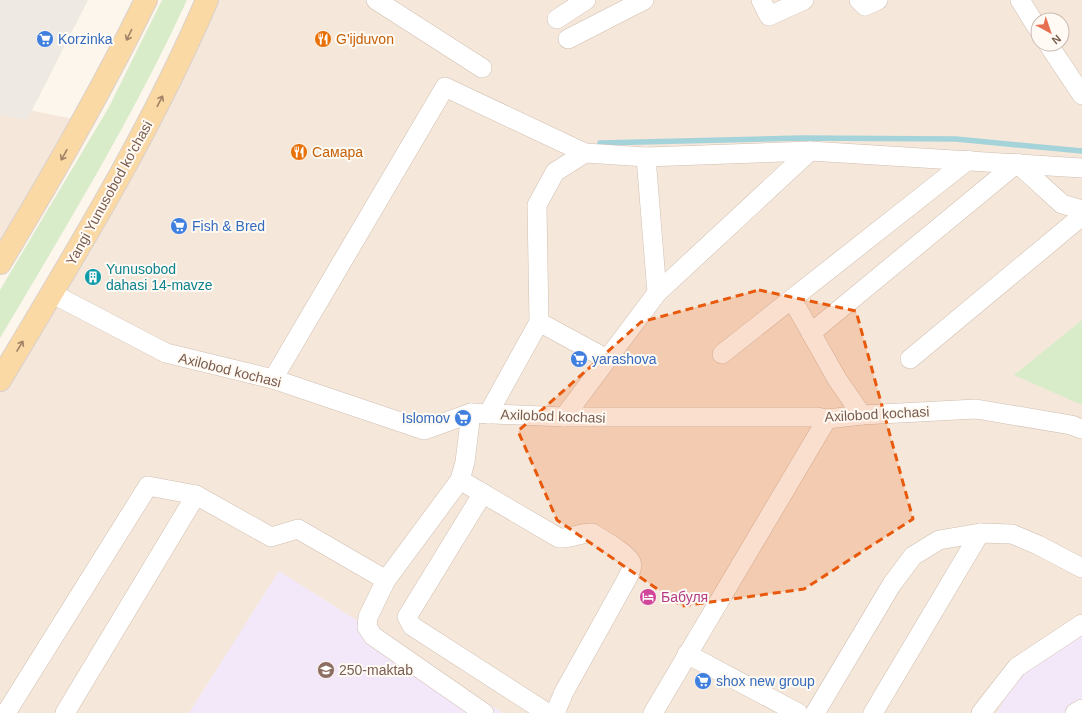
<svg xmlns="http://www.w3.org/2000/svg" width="1082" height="713" font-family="Helvetica,sans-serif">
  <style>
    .residential { fill: #f5e8da; fill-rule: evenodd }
    .industrial { fill: #efe9e4 }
    .education { fill: #f3e8fa }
    .green { fill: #d8ecc9 }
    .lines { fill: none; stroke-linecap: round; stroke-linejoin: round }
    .stream { stroke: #a5d3da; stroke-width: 5.5 }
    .minor-casing { stroke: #d1beb0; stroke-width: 20 }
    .major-casing { stroke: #dad1cd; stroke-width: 24 }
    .minor { stroke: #fff; stroke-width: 19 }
    .major { stroke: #fbd9a5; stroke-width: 22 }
    .oneway { stroke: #a18267 }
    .marked { fill: #e8590c; fill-opacity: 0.2; stroke: #e8590c; stroke-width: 3; stroke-dasharray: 8 5; stroke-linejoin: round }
    .labels { text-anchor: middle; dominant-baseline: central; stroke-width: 4; stroke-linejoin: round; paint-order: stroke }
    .shop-label { font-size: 14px; fill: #366cbe; stroke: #fffaf3; text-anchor: start }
    .food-label { font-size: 14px; fill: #c56008; stroke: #fffaf3; text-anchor: start }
    .street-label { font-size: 14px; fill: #7a5c4d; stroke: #fffaf3 }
    .culture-label { font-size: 14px; fill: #0d838f; stroke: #fffaf3; text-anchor: start }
    .hotel-label { font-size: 14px; fill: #b23c85; stroke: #fffaf3; text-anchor: start }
    .education-label { font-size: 14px; fill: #785e54; stroke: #fffaf3; text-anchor: start }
  </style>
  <rect width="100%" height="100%" fill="#fdf6ec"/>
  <!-- residential -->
  <g class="residential">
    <path d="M207,0H1082V713H0V380ZM1038,20H1062V44H1038Z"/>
    <polygon points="0,104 83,121 0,263"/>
  </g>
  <!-- industrial -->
  <polygon class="industrial" points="0,0 88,0 27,120 0,115"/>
  <!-- education -->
  <g class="education">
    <polygon points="279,571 503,713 189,713"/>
    <polygon points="1082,628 1082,713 997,713 1020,668"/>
  </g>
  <!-- green -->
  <g class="green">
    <path d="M162,0H187C133,117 66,227 0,338V290L109,107Z"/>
    <polygon points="1082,320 1082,405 1014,375"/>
  </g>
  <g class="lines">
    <!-- stream -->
    <polyline class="stream" points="600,143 802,138 956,139 1082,151"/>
    <!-- minor casing -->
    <g class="minor-casing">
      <g id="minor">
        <polyline points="376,0 482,68"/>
        <polyline points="761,0 769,16 804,0"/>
        <polyline points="859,0 865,6 878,0"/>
        <polyline points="1020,0 1038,29"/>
        <polyline points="557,19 586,0"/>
        <polyline points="568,39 644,0"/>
        <polyline points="1048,44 1082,95"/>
        <polyline points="51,293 166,353 273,379 424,430 471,413 564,417 817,417 827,419 862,415 976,409 1071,425 1082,429"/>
        <polyline points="657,293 810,151"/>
        <polyline points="792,299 837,379 862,415"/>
        <polyline points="811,333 1017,163 1062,204 1082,210"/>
        <polyline points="722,354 968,160"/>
        <polyline points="607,359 539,322 537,205 555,172 585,153 646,157"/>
        <polyline points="910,359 1082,216"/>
        <polyline points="273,379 445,87 585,153"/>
        <polyline points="471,413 465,462 460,480 386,580 368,617 367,627 373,636 484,713"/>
        <polyline points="488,414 539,322"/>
        <polyline points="564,417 657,293 646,157 810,151 1082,168"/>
        <path d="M460,480L559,538C573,539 580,532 592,533C601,539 626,552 631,562C633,567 630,572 628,577L564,692L555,713"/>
        <polyline points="483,493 407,617 412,626 547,713"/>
        <polyline points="687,654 798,713"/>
        <polyline points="6,713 148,486 196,495"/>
        <polyline points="65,713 196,495 271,537 298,529 386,580"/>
        <polyline points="653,713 827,419"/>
        <polyline points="815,713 892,584 913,556 939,540 980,533 1012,534 1038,545 1082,568"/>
        <polyline points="873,713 980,533"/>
        <polyline points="981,713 1017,667 1082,624"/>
        <polyline points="1075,713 1082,709"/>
      </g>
    </g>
    <!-- major casing -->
    <g class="major-casing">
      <g id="major">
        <path d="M0,263C52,177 102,90 146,0"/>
        <path d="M0,380C74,256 150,133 207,0"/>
      </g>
    </g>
    <!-- minor -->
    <use href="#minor" class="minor"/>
    <!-- major -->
    <use href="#major" class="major"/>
  </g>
  <!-- one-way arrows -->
  <defs><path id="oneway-shaft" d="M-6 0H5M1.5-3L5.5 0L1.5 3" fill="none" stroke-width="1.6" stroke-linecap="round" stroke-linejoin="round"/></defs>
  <g class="oneway">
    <use href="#oneway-shaft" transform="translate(129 35) rotate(116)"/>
    <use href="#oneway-shaft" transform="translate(160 101) rotate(-63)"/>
    <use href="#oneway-shaft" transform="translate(64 155) rotate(119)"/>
    <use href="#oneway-shaft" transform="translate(20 346) rotate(-59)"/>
  </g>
  <!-- marked area -->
  <path class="marked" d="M759,290L856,311L913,519L804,589L682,606L557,520L518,431L641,322Z"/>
  <!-- icons -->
  <defs>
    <g id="supermarket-disc" transform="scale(0.9)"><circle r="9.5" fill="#3f7fe0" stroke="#fffaf3"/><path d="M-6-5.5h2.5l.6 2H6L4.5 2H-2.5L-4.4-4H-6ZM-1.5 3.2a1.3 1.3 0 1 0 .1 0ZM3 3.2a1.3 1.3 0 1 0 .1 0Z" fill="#fff"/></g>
    <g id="restaurant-disc" transform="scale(0.9)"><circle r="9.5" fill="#e8710a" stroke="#fffaf3"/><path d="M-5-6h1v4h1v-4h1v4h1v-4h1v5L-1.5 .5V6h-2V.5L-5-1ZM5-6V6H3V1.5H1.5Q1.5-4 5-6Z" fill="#fff"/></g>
    <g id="building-disc" transform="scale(0.9)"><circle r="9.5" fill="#0f9aa8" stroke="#fffaf3"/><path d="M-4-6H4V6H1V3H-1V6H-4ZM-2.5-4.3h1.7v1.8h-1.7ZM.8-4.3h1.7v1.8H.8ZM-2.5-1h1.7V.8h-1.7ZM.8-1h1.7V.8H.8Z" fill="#fff"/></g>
    <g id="hotel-disc" transform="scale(0.9)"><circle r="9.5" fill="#d1479c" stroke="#fffaf3"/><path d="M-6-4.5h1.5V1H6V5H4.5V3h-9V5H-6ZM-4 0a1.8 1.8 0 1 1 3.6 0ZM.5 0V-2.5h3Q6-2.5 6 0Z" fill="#fff"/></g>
    <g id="school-disc" transform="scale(0.9)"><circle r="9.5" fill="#8d6e63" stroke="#fffaf3"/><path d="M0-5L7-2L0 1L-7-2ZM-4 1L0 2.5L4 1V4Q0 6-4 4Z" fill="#fff"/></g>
  </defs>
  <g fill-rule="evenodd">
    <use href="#supermarket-disc" x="45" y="39"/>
    <use href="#restaurant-disc" x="323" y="39"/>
    <use href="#restaurant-disc" x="299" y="152"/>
    <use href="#supermarket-disc" x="179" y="226"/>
    <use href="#building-disc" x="93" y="277"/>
    <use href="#supermarket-disc" x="579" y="359"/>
    <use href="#supermarket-disc" x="463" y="418"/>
    <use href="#hotel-disc" x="648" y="597"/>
    <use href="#school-disc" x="326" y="670"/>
    <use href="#supermarket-disc" x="703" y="681"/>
  </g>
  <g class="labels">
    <!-- shop labels -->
    <g class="shop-label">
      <text x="58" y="39">Korzinka</text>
      <text x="192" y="226">Fish &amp; Bred</text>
      <text x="592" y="359">yarashova</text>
      <text x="450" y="418" text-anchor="end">Islomov</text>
      <text x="716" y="681">shox new group</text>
    </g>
    <!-- food labels -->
    <g class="food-label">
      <text x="336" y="39">G'ijduvon</text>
      <text x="312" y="152">Самара</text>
    </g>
    <!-- street labels -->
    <g class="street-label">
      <text transform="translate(109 193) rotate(-61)">Yangi Yunusobod ko'chasi</text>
      <text transform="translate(230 370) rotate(14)">Axilobod kochasi</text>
      <text transform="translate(877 414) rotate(-3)">Axilobod kochasi</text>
      <text transform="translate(553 416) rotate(2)">Axilobod kochasi</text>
    </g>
    <!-- culture labels -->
    <g class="culture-label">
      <text x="106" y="269">Yunusobod<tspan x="106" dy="16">dahasi 14-mavze</tspan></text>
    </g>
    <!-- hotel labels -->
    <g class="hotel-label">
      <text x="661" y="597">Бабуля</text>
    </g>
    <!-- education labels -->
    <g class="education-label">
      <text x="339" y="670">250-maktab</text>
    </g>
  </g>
  <!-- north arrow -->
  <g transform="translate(1050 32) rotate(140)"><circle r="19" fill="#fffaf3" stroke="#cabbb1"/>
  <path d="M0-3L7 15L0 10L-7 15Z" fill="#e76f51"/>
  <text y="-6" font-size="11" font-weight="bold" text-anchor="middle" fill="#7a5c4d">N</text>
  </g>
</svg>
